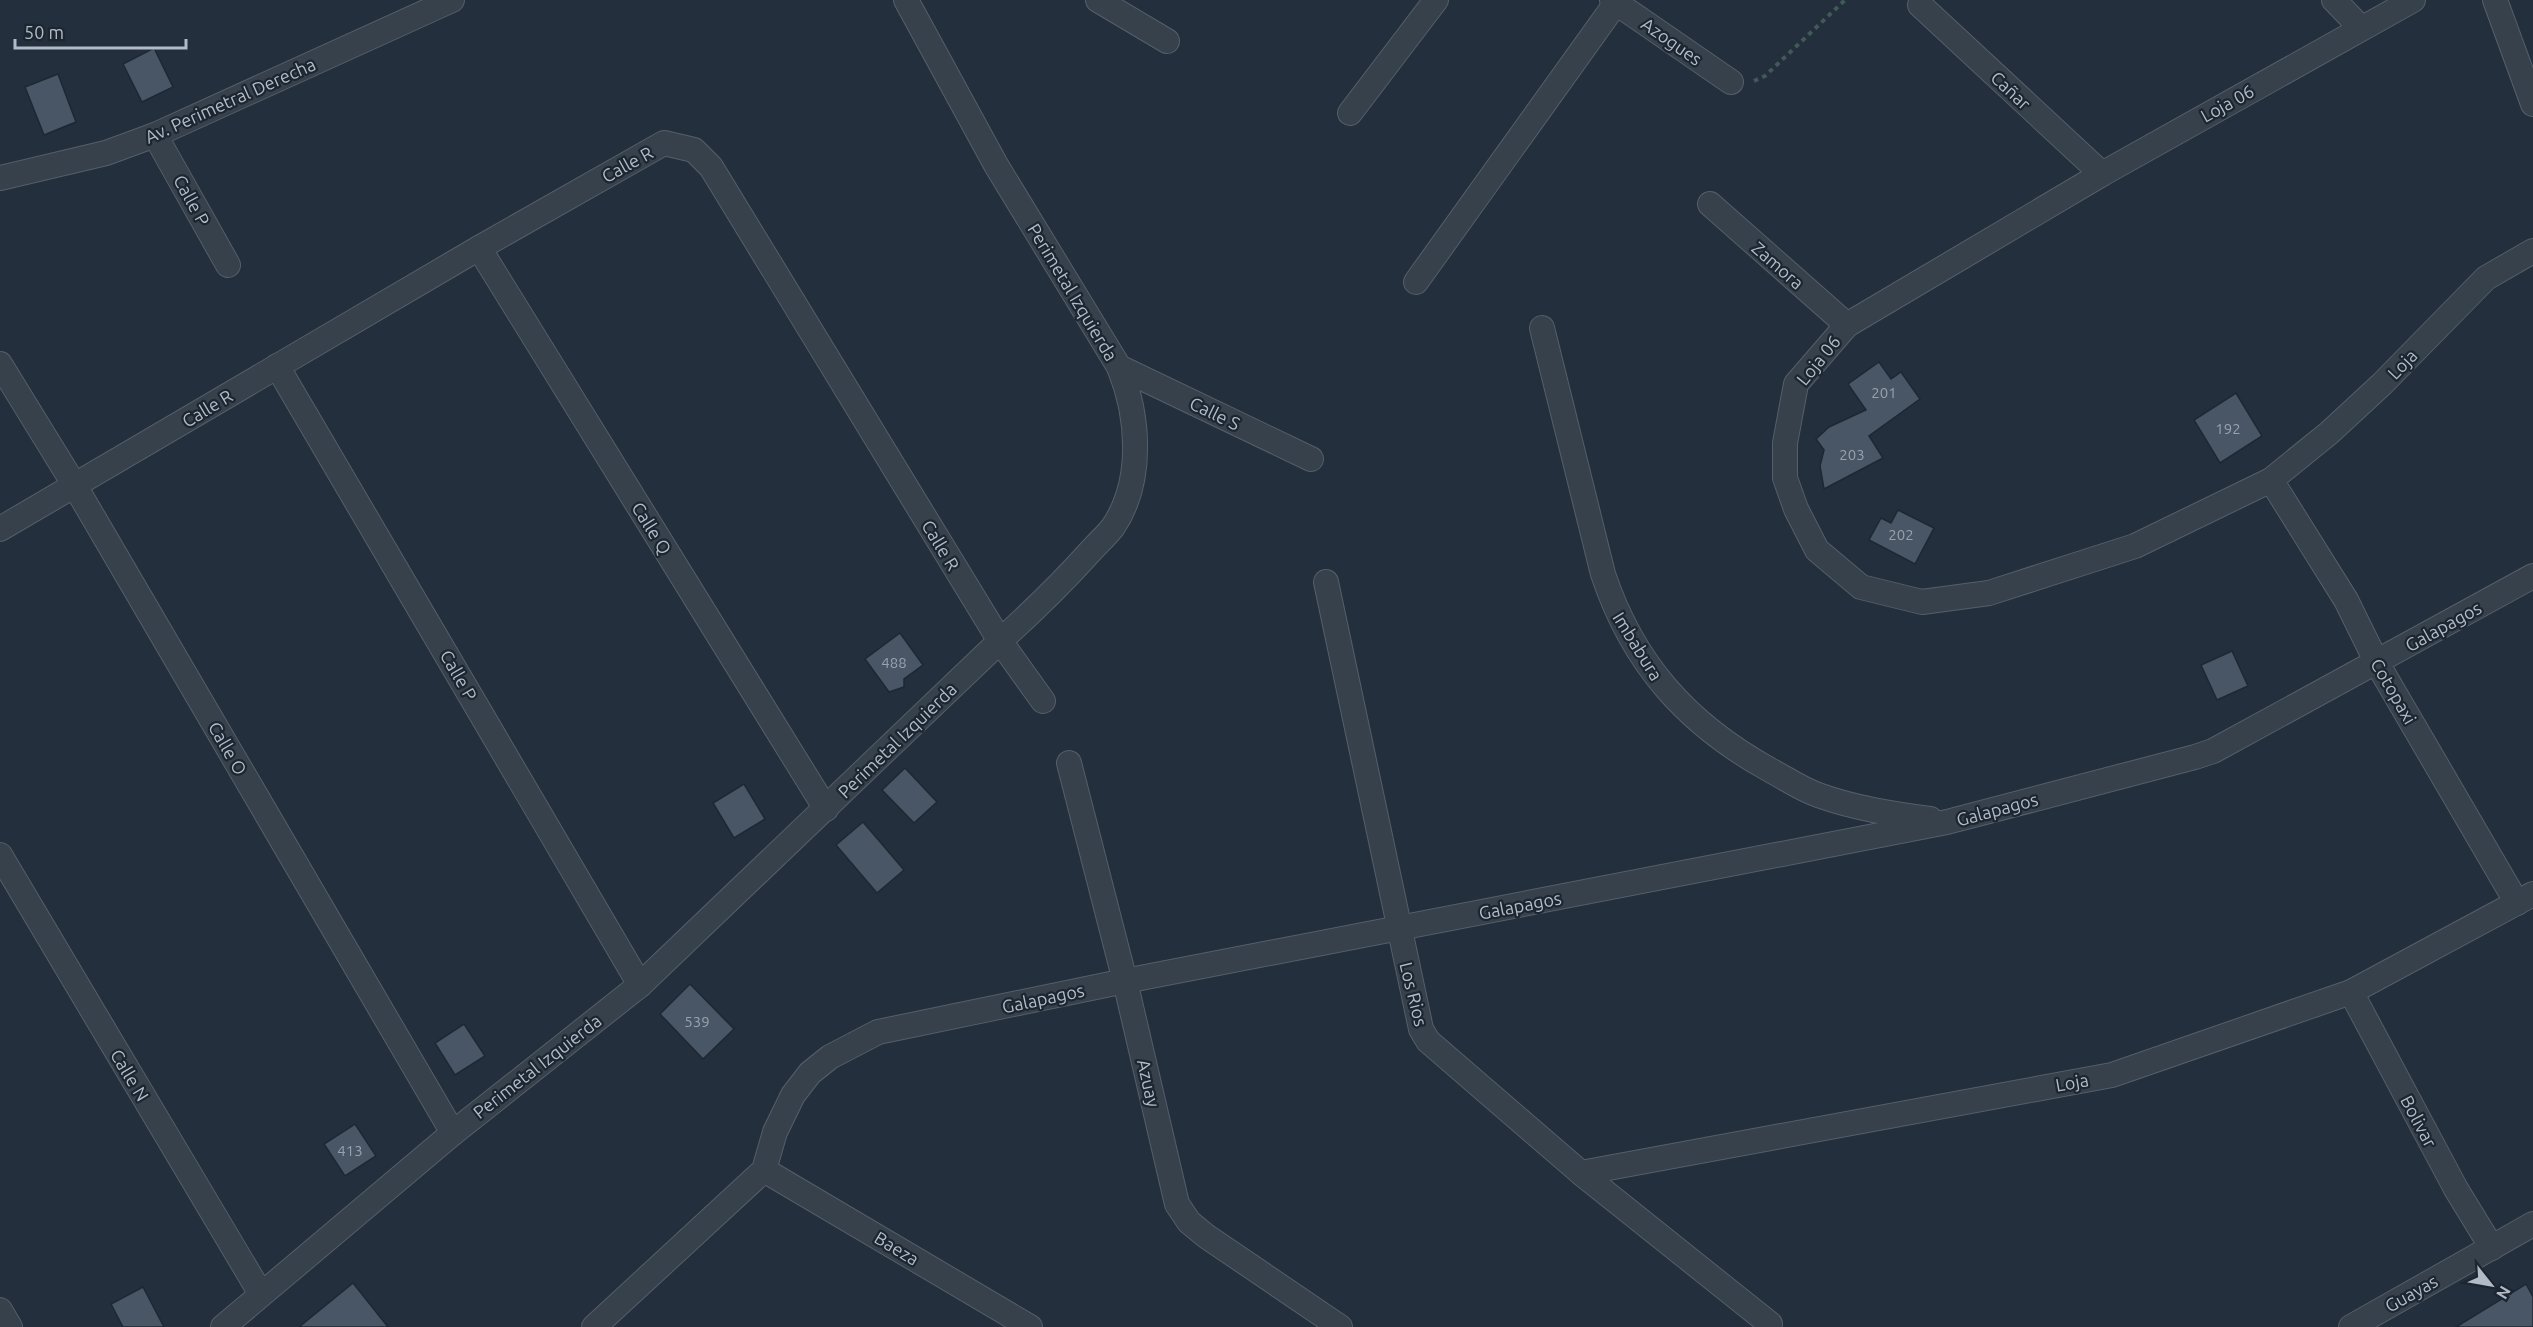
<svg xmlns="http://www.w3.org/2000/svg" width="2533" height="1327" font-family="Ubuntu,sans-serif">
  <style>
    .building { fill: #485665; stroke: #1e2833; stroke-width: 1.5 }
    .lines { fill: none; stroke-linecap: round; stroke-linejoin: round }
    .street-casing { stroke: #555f6a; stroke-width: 26 }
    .path { stroke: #42595a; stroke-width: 4; stroke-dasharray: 4.5 4.5; stroke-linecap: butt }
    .street { stroke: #36414c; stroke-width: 24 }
    .labels { text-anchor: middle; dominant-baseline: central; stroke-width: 4.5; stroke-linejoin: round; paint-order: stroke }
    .number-label { font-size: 15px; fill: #98a2af }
    .street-label { font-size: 18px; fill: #b2bcc8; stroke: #1c2631 }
  </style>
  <rect width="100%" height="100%" fill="#232f3c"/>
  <!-- building -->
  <g class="building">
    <polygon points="154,48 173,87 142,102 123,64"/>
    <polygon points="58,74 76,122 44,135 25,87"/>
    <polygon points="1879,362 1891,379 1901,372 1920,399 1869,436 1883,458 1824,489 1820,466 1824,450 1816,439 1829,427 1866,410 1848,384"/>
    <polygon points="2236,393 2262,436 2220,463 2194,420"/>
    <polygon points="1898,510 1934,528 1915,564 1869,540 1881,518 1891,523"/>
    <polygon points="900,633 923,665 904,679 904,687 889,692 865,659"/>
    <polygon points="2232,651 2248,686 2217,700 2201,665"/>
    <polygon points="905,768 937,802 914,823 882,790"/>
    <polygon points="744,784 765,819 734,838 713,803"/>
    <polygon points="863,822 904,870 877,893 836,845"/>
    <polygon points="690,984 734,1029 703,1059 660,1014"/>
    <polygon points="464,1024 485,1056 455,1075 435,1043"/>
    <polygon points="355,1124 376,1156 345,1176 324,1144"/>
    <polygon points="353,1283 388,1327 299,1327"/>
    <polygon points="2526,1284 2533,1297 2533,1327 2456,1327"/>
    <polygon points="143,1287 164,1327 123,1327 111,1304"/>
  </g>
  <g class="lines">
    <!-- street casing -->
    <g class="street-casing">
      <g id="street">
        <polyline points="1098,0 1167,41"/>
        <polyline points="1612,0 1731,82"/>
        <polyline points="2334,0 2361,28"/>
        <polyline points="2413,0 2102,174 1847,325 1796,384 1785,443 1785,478 1796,509 1817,550 1861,587 1922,602 1989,593 2135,546 2271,480 2329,433 2382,384 2486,278 2533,251"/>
        <polyline points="2495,0 2533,104"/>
        <polyline points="1920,5 2102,174"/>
        <polyline points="1350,113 1436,0"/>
        <polyline points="155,135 228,265"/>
        <polyline points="0,178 106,153 155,135 452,0"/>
        <polyline points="1710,204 1847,325"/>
        <polyline points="479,248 826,809"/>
        <polyline points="1416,282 1616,3"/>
        <path d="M1542,328L1603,574C1633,664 1687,724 1770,770C1785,778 1801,789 1818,795C1854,808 1892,814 1930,819"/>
        <polyline points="0,364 75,486 453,1133"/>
        <polyline points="277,366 640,985"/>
        <polyline points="1119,367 1311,459"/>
        <polyline points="2271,480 2346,600 2377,663 2517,903"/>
        <polyline points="0,529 479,248 664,143 694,150 711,167 1000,641 1043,701"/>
        <polyline points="1326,582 1421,1029 1428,1041 1581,1173 1770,1324"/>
        <polyline points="1069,763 1125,981 1177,1204 1189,1222 1206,1236 1340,1327"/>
        <polyline points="0,855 261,1294"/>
        <polyline points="2351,992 2456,1189 2492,1248"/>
        <polyline points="764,1170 1030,1327"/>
        <polyline points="1581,1173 2112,1075 2351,992 2533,894"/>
        <polyline points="0,1310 10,1327"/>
        <path d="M223,1327L453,1133L640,985L1000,641C1031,613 1060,585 1088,554C1096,545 1106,536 1113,527C1144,481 1139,416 1119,367L996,165L906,0"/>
        <polyline points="594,1327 764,1170 775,1132 793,1095 810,1073 830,1057 878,1032 1125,981 1947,822 2195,757 2213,751 2533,576"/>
        <polyline points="2351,1327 2533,1224"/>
      </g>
    </g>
    <!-- path -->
    <polyline class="path" points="1754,81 1765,76 1845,0"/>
    <!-- street -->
    <use href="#street" class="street"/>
  </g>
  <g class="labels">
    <!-- number labels -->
    <g class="number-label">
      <text x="1884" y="392">201</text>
      <text x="2228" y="428">192</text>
      <text x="1852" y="454">203</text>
      <text x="1901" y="534">202</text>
      <text x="894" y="662">488</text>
      <text x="697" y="1021">539</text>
      <text x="350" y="1150">413</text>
    </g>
    <!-- street labels -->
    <g class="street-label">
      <text transform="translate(1672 41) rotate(35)">Azogues</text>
      <text transform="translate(2011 90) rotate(43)">Cañar</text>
      <text transform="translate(230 100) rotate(-24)">Av. Perimetral Derecha</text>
      <text transform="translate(2227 103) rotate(-29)">Loja 06</text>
      <text transform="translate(627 164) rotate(-29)">Calle R</text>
      <text transform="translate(192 200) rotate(61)">Calle P</text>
      <text transform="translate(1778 265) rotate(41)">Zamora</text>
      <text transform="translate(1073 292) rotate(59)">Perimetal Izquierda</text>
      <text transform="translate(1818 360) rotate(-51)">Loja 06</text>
      <text transform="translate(2402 364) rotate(-46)">Loja</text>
      <text transform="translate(207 408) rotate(-31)">Calle R</text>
      <text transform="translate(1215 413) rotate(26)">Calle S</text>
      <text transform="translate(652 528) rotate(58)">Calle Q</text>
      <text transform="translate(941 545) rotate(59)">Calle R</text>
      <text transform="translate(2443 626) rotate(-29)">Galapagos</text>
      <text transform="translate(1638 646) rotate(58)">Imbabura</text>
      <text transform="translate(459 675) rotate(60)">Calle P</text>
      <text transform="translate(2394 691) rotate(60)">Cotopaxi</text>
      <text transform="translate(897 740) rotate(-44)">Perimetal Izquierda</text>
      <text transform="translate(228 748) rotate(60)">Calle O</text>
      <text transform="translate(1997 809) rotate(-15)">Galapagos</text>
      <text transform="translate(1520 905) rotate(-11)">Galapagos</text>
      <text transform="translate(1414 994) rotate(76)">Los Rios</text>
      <text transform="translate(1043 998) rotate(-12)">Galapagos</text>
      <text transform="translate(537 1066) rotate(-38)">Perimetal Izquierda</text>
      <text transform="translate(130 1075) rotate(59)">Calle N</text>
      <text transform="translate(2072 1082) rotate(-10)">Loja</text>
      <text transform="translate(1149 1083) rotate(77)">Azuay</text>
      <text transform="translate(2419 1121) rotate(62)">Bolivar</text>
      <text transform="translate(897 1248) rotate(31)">Baeza</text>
      <text transform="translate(2411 1293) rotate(-29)">Guayas</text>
    </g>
  </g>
  <!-- north arrow -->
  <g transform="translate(2491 1285) rotate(121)" stroke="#1c2631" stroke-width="4.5" paint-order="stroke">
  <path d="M0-4.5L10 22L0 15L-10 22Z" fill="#b2bcc8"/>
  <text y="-9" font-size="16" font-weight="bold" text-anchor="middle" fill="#b2bcc8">N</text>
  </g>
  <!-- scale -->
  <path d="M15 39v9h171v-9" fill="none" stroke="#b2bcc8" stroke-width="3"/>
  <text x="24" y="39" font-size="18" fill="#b2bcc8" stroke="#1c2631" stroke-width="4.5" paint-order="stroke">50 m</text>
</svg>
